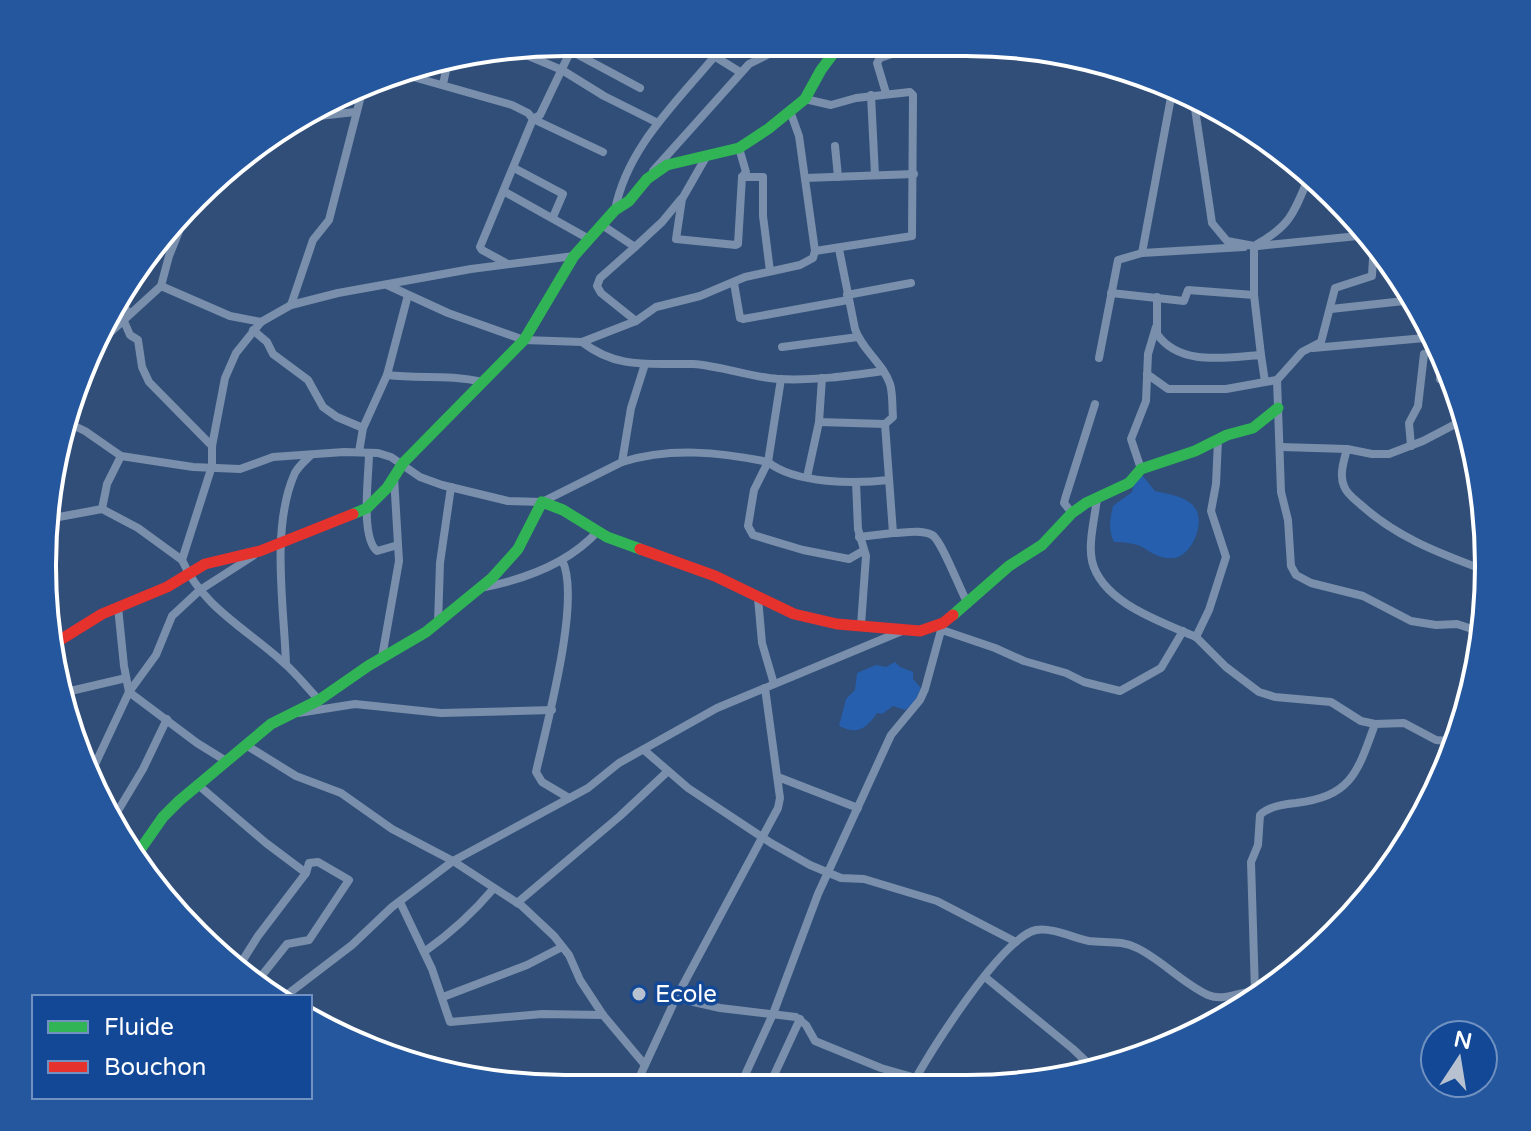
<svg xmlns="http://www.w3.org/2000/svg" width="1531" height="1131" font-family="'Varela Round',sans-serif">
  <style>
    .green { fill: #265fae }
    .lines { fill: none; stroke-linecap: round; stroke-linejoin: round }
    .street { stroke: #798fab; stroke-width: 8 }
    .fast { stroke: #30b455; stroke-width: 11 }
    .jam { stroke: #e5322d; stroke-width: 11 }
    .poi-dot { fill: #b7c1d0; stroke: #124896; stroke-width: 3 }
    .labels { text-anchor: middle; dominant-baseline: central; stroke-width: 7; stroke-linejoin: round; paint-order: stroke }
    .poi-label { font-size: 24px; fill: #fff; stroke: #124896; text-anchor: start }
    .rim { fill: none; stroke: #fff; stroke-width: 4 }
  </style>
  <rect width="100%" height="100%" fill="#304e78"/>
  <!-- green -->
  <g class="green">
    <path d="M1142,475L1155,491C1167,494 1187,496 1195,508C1206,523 1191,557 1173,558C1161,559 1153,554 1144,548C1136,543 1123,542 1114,542C1108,530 1110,519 1113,506L1132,492L1135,481Z"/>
    <path d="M895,662L900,667L913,672V679L921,688L914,703L905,710L893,706L882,714L877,713C866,729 857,735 839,726L846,699L855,690L857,673L876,665L886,667Z"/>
  </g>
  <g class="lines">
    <!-- street -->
    <g class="street">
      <polyline points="691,42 701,48"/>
      <polyline points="705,42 701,48 740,72"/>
      <polyline points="512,49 562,70 604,96 658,123"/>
      <polyline points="571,51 640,88"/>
      <polyline points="399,73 512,105 528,113 533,119 603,152"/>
      <polyline points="443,84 449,57"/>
      <polyline points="886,93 877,63 880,58 913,47 1019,46"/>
      <polyline points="871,95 875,175"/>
      <polyline points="805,99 831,105 856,98 910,92 913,95 912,236 815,251"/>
      <path d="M1194,102L1212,223L1227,241L1254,246C1290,226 1293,215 1308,179"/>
      <polyline points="313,108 319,116 355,112"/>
      <polyline points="835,146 838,177"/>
      <polyline points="706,157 682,199 676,239 736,245 738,244 742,177 746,172 739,148"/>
      <polyline points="514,168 563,194 553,217"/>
      <polyline points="653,171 749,64 769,54 834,50"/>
      <polyline points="742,177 763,177 763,216 770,271"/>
      <polyline points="805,178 914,174"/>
      <polyline points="505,192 589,239"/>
      <path d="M615,210C627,148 675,104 714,57"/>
      <polyline points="602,225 635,247 662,222 681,199"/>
      <polyline points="1254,246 1254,295 1261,355"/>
      <polyline points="1258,246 1368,235"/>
      <polyline points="635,247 600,278 597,286 601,293 636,321"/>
      <path d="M839,249L855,329C862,350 883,363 890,384C893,394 892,406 893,417L885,424L893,533C904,533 922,529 932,535C941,539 961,592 968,604"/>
      <polyline points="1142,253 1244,247"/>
      <polyline points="506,263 482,250 480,247 533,119 540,115 572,48 562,42"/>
      <polyline points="734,283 740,318 743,319 848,300"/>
      <polyline points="387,285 448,313 524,340 582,342 636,321 656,307 700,296 745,277 800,265 813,258 815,251 799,136 790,111"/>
      <polyline points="161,286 230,316 261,322"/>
      <polyline points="1111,293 1184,301 1188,290 1254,295"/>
      <polyline points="847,295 911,283"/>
      <path d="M1157,297V334C1180,367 1227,357 1261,355L1265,382L1277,380L1281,492L1288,520L1291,566L1296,575L1311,583L1363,596L1411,621L1436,625L1457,624L1484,633"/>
      <polyline points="117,302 130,313"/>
      <polyline points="291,305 313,240 329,220 363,88"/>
      <polyline points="1331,309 1413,300"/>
      <polyline points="123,319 130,335 138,340 142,367 149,382 212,446"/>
      <polyline points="253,330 267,342 273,354 308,380 323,407 337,417 363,428"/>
      <path d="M582,342C618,370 651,363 693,364C722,366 750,377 778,379C813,381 849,376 883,371"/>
      <polyline points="782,347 858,337"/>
      <polyline points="1313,348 1436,337"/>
      <polyline points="91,350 161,286 169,256 184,219 201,196"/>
      <polyline points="1099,358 1118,260 1142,253 1172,92"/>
      <polyline points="1147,374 1168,389 1226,389 1265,382"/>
      <path d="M387,375C421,379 448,374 483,382"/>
      <polyline points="822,378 819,422 885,424"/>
      <polyline points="1440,379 1442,352"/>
      <polyline points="1277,380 1302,352 1321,342 1335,288 1372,276 1374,241"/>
      <polyline points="66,422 85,431 121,456 193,467 240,469 273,457 344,452 378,453 391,457 420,477 442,485 508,501 542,502 622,462 631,408 645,364"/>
      <polyline points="1218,440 1216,484 1211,511 1226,557 1209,610 1196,637 1226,667 1259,692 1275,697 1331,702 1361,721 1375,724 1404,723 1436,740 1458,742"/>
      <polyline points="1411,446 1409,423 1418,406 1424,354"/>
      <polyline points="1281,447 1347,449 1372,454 1389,454 1423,441 1467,418"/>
      <path d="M1347,449C1344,460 1339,475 1344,486C1346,493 1354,499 1360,504C1395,536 1436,552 1479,568"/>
      <polyline points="359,452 363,428 387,375 408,295"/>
      <path d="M369,453C369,475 360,537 377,551L398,545"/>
      <path d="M622,462C670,447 719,452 768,462L781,379"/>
      <polyline points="1141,469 1131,439 1146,401 1148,354 1156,327"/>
      <polyline points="807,477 819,422"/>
      <polyline points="856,482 858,529 866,556 861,625"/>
      <path d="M1097,498C1095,518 1088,542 1092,561C1102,603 1162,622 1196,637"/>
      <polyline points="102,509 107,484 121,456"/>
      <polyline points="1072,513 1064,503 1065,499 1095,404"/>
      <path d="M1485,515C1481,548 1475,580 1485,613"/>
      <polyline points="48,519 102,509 138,528 182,560"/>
      <polyline points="859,537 893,533"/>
      <path d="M863,551L849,559L803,550L753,535L748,526L754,490L768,462C795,484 856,484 889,480"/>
      <path d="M562,560C582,598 546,727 536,772L542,782L569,798"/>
      <path d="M480,588C523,580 568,564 598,531"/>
      <polyline points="758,598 762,643 774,684"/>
      <polyline points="118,607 124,666 129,692 197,743 226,761"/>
      <polyline points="438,623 440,563 451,487"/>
      <polyline points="942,630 995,648 1024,661 1066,673 1084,682 1120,691 1161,668 1183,631"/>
      <polyline points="382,657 399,561 394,477"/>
      <path d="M286,664C284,606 271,529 294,475C297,467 305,461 311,455"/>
      <polyline points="62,693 126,678"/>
      <path d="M319,700C307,688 297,674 284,663C247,629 203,608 182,560L212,466V446L225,378L236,353L261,322L291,305L338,293L471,269L574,256"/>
      <polyline points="298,713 355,704 441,713 552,710"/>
      <polyline points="246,745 296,776 341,793 392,829 453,861 522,906 554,936 569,955 580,980 603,1015 645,1065 635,1087"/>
      <polyline points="644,750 688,788 771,843 810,865 841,878 864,879 937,901 1016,942"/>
      <polyline points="91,773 129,692 156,655 172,616 200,590 253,556"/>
      <polyline points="778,777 858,808"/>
      <polyline points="197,784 266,843 306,873 258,936 236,971"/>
      <polyline points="110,810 119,809 143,769 167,719"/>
      <polyline points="400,902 432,969 450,1022 542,1014 603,1015"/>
      <polyline points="517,903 620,816 668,771"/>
      <path d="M424,952C451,933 473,913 494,888"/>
      <polyline points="985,977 1073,1049 1094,1069"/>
      <polyline points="255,984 287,944 309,940 349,880 318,862 309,863 306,873"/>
      <path d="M1255,992L1251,862L1258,845L1260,815C1268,807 1284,804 1296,803C1351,796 1357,774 1375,724"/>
      <polyline points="284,997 352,945 392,907 453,861 588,788 619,763 717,708 902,631"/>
      <polyline points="443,997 527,965 562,947"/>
      <polyline points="676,998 778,808 780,798 765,688"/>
      <polyline points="645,1065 676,998 720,1008 796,1017 806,1025 815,1041 881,1068 916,1078"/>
      <path d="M912,1085C930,1052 1001,938 1036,930C1051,927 1074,938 1089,941C1106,943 1122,940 1137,948C1162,960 1182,983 1208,995C1227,1003 1244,987 1261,994"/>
      <polyline points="740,1086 773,1014 818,894 891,735 920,700 925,689 943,623"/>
      <polyline points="769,1086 800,1019"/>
    </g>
    <!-- fast -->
    <g class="fast">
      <polyline points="353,514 367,508 387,488 403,463 524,340 574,256 615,210 629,201 647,179 667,165 739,148 768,129 805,99 821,70 841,43"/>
      <polyline points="953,615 1009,566 1042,545 1072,513 1086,503 1129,483 1141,469 1195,451 1227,435 1253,428 1278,408"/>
      <polyline points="135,857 163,817 179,801 271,724 319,700 368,666 426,632 492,578 518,549 542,502 563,510 607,537 640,549"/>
    </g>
    <!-- jam -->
    <g class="jam">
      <polyline points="640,549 715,576 794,614 837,624 920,631 943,623 953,615"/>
      <polyline points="52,645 102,614 167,587 205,564 260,551 353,514"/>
    </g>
  </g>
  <!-- markers -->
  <circle class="poi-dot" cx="639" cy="994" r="8"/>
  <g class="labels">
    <!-- poi labels -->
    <g class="poi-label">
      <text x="655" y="994">Ecole</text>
    </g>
  </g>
  <!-- crop -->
  <path d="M0 0H1531V1131H0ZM565 56H966A509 509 0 0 1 1475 565V566A509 509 0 0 1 966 1075H565A509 509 0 0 1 56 566V565A509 509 0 0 1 565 56Z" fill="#25579e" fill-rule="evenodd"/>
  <path class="rim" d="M565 56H966A509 509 0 0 1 1475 565V566A509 509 0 0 1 966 1075H565A509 509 0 0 1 56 566V565A509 509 0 0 1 565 56Z"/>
  <!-- legend -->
  <rect x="32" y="995" width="280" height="104" fill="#124896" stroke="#7191c0" stroke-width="2"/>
  <rect x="48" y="1021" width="40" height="12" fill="#30b455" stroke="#7191c0" stroke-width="2"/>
  <text x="104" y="1035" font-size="24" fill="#ffffff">Fluide</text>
  <rect x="48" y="1061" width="40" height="12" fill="#e5322d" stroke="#7191c0" stroke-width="2"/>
  <text x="104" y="1075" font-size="24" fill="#ffffff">Bouchon</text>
  <!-- north arrow -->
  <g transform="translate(1459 1059) rotate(12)"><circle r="38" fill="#124896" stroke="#7191c0" stroke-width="2"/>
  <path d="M0-6L14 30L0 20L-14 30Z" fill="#b7c1d0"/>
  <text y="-12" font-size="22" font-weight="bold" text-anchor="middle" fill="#ffffff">N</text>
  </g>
</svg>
